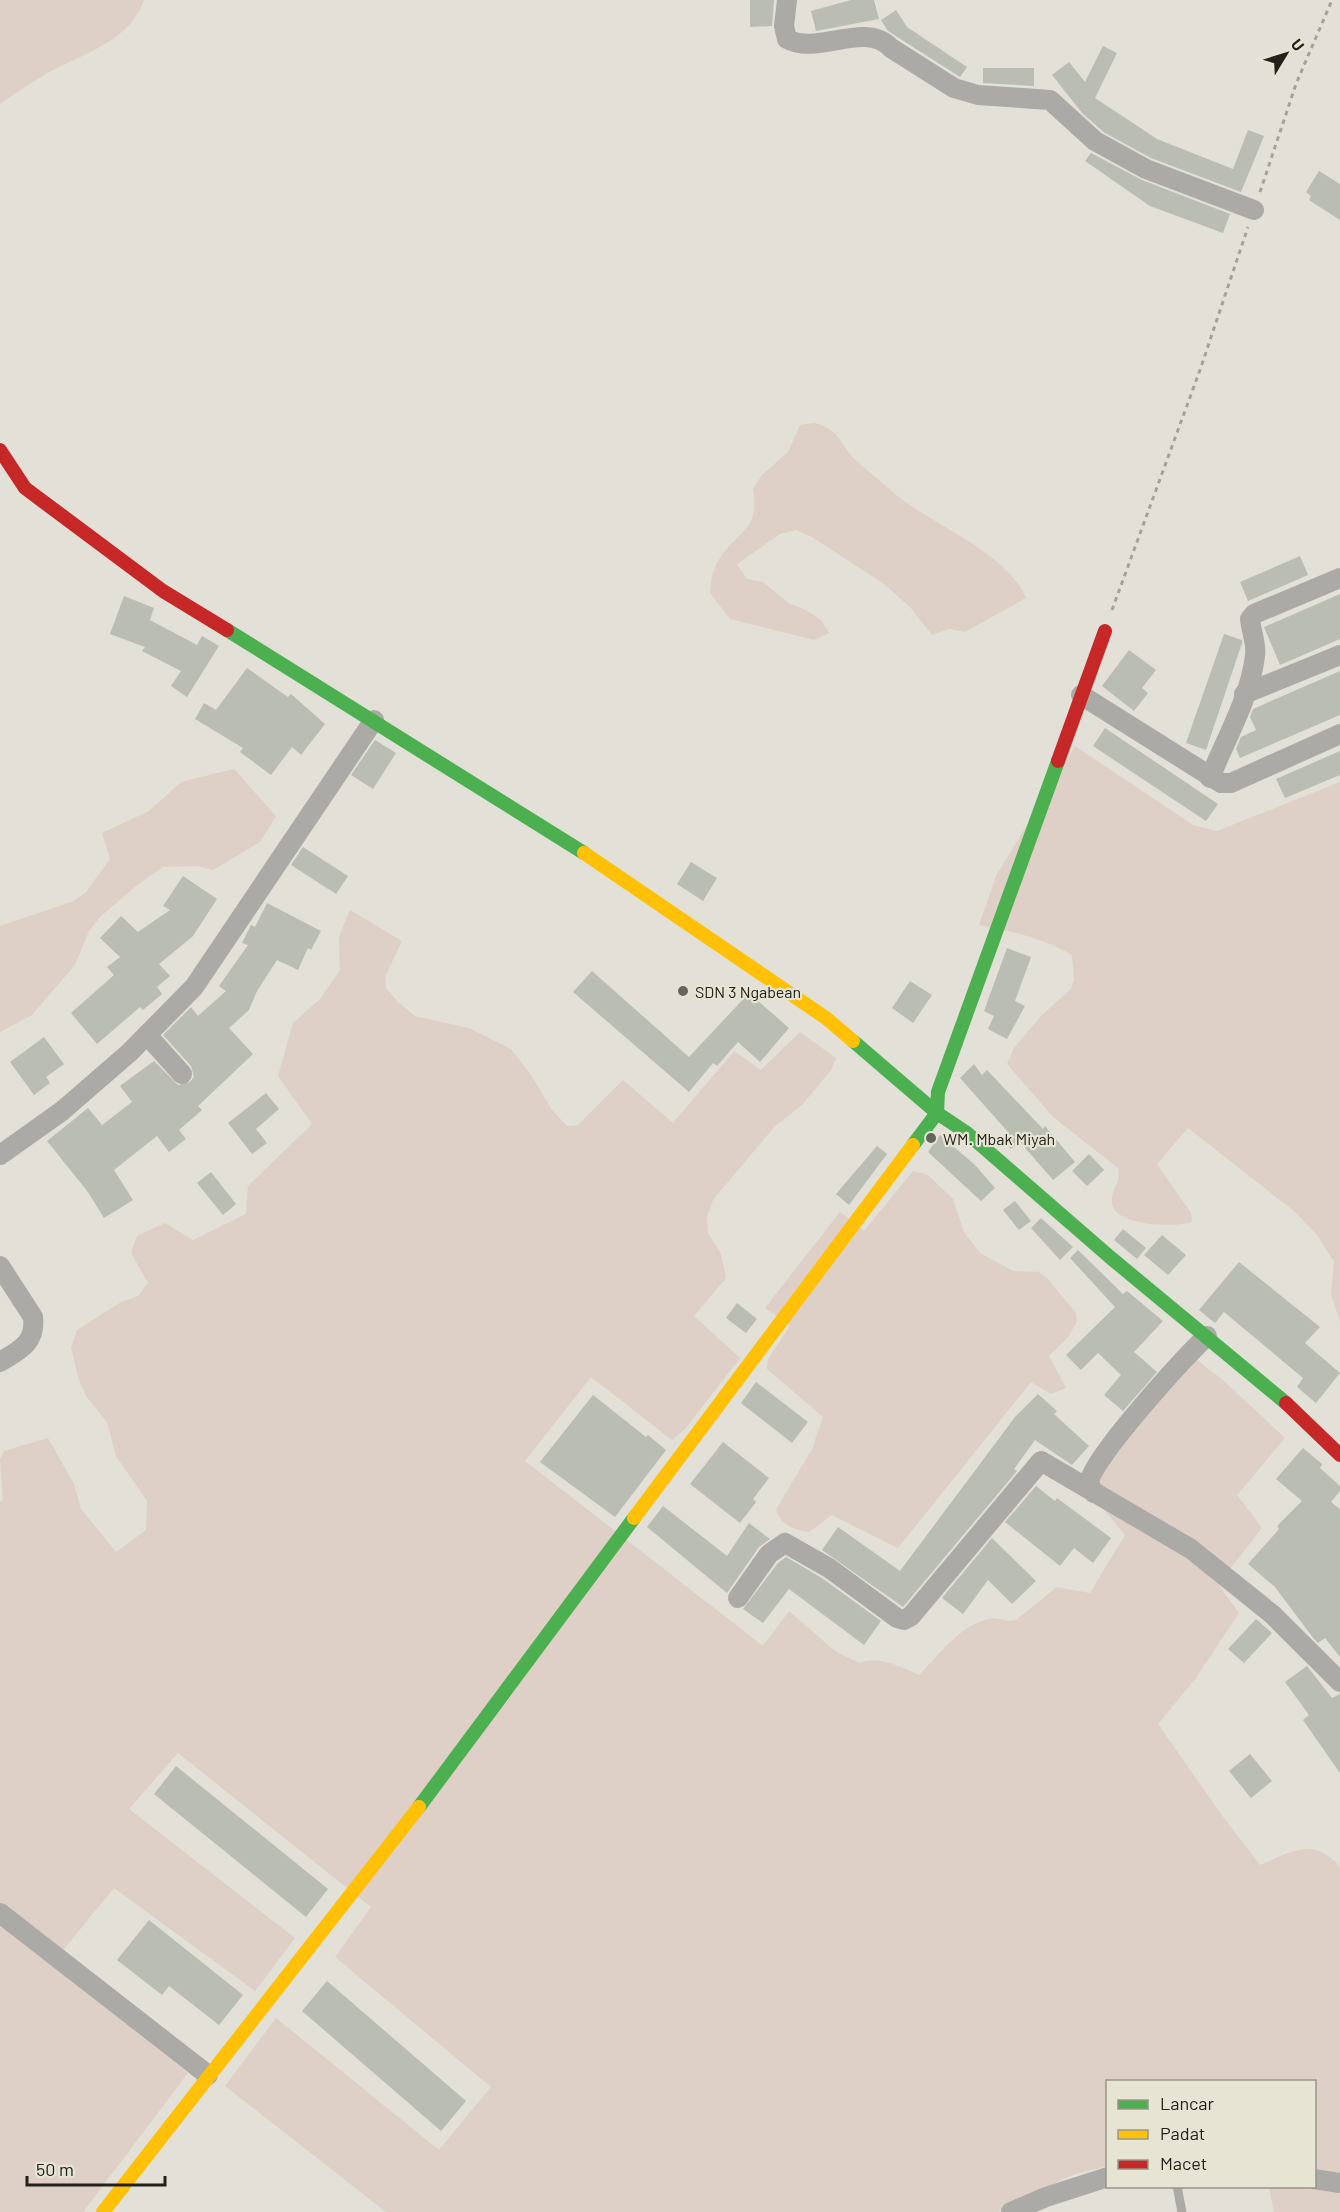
<svg xmlns="http://www.w3.org/2000/svg" width="1340" height="2212" font-family="Barlow,sans-serif">
  <style>
    .green { fill: #ded0c7 }
    .building { fill: #babdb3 }
    .lines { fill: none; stroke-linecap: round; stroke-linejoin: round }
    .path { stroke: #a4a29e; stroke-width: 3; stroke-dasharray: 4.5 4.5; stroke-linecap: butt }
    .lane { stroke: #acaaa7; stroke-width: 9 }
    .street { stroke: #acaaa7; stroke-width: 20 }
    .fast { stroke: #4caf50; stroke-width: 14 }
    .slow { stroke: #ffc107; stroke-width: 14 }
    .jam { stroke: #c62828; stroke-width: 14 }
    .poi-dot { fill: #65645d; stroke: #e6e4d3; stroke-width: 2 }
    .labels { text-anchor: middle; dominant-baseline: central; stroke-width: 4.5; stroke-linejoin: round; paint-order: stroke }
    .poi-label { font-size: 16px; fill: #22211b; stroke: #e6e4d3; text-anchor: start }
  </style>
  <rect width="100%" height="100%" fill="#e2e0d7"/>
  <!-- green -->
  <g class="green">
    <path d="M0,0H144C130,40 86,53 51,71C33,81 17,92 0,104Z"/>
    <path d="M815,423C838,430 837,438 851,455C861,467 877,477 888,488C927,524 1006,550 1026,598L965,632L949,629L932,635L910,607L884,584L812,537L796,530L780,534L737,564L747,579L763,582L790,604L806,610L821,620L829,633L814,640L730,619L710,593C711,582 712,571 718,561C736,531 761,531 753,489L762,475L788,452L800,425Z"/>
    <path d="M1075,746L1193,825L1217,831L1340,782V1321L1331,1294L1334,1262L1317,1235L1294,1211L1188,1128L1157,1164L1191,1213L1192,1222C1175,1228 1114,1226 1112,1203C1110,1190 1122,1182 1118,1168L1053,1117L1007,1064L1014,1048L1042,1015L1071,989L1074,980L1072,955C1043,938 1011,931 979,925L996,876Z"/>
    <polygon points="234,769 276,816 260,842 213,870 197,866 163,867 136,886 100,917 89,931 75,965 32,1015 0,1032 0,926 74,901 86,892 110,859 102,833 149,811 181,782"/>
    <path d="M350,910L402,941L385,977L386,988L398,1002L415,1016L469,1028L511,1049L531,1075L552,1110L567,1126L578,1125L623,1080L673,1123L734,1051L761,1070L800,1032L836,1058L831,1070L802,1105L775,1126L713,1200L707,1216L708,1233L721,1254L726,1278L694,1316L740,1358L686,1428L672,1440L591,1377L525,1461L763,1646L789,1611L835,1651L859,1663C880,1655 900,1667 919,1675C940,1654 959,1626 988,1619C998,1616 1006,1623 1016,1620L1057,1587L1090,1593L1125,1535L1101,1506L1099,1479L1134,1430L1197,1360L1224,1381L1285,1438L1237,1495L1262,1528L1218,1584L1239,1613L1196,1678L1158,1724L1221,1814L1260,1865C1291,1852 1314,1836 1340,1867V2212H1274L1269,2187L1314,2186V2082H1108L1107,2166L1072,2175L997,2212H386L225,2086L276,2018L439,2150L491,2087L335,1957L371,1907L178,1753L129,1809L295,1938L255,1991L114,1888L51,1965L188,2073L83,2212H0V1502L3,1500L0,1459L4,1451L48,1438L74,1484L81,1509L116,1552L146,1530L147,1501L116,1456L107,1422L86,1396L79,1380L71,1348L77,1330L121,1302L138,1296L148,1283L131,1253L137,1236L165,1223L193,1240L246,1214L248,1186L312,1124L278,1076L293,1023L320,999L340,970L339,936Z"/>
    <path d="M913,1171L928,1175L953,1199L964,1232L980,1253L1013,1271L1039,1272L1047,1278L1076,1313L1077,1321L1069,1336L1049,1356L1066,1388L1051,1394L1031,1382L898,1548L832,1515L809,1532C794,1530 780,1525 776,1509L812,1449L823,1417L767,1369L768,1359L790,1326L765,1308L840,1212L864,1231Z"/>
  </g>
  <!-- building -->
  <g class="building">
    <polygon points="750,0 774,0 772,26 750,27"/>
    <polygon points="851,0 874,0 879,19 816,31 811,11"/>
    <polygon points="896,10 907,27 967,67 960,77 888,31 881,20"/>
    <polygon points="1103,46 1117,53 1095,98 1157,139 1233,169 1248,130 1264,136 1241,192 1151,158 1105,133 1083,114 1052,75 1069,62 1085,82"/>
    <polygon points="983,68 1034,68 1034,86 983,83"/>
    <polygon points="1091,153 1142,180 1230,214 1223,233 1150,206 1085,161"/>
    <polygon points="1319,171 1340,184 1340,220 1309,200 1311,196 1306,192"/>
    <polygon points="1300,556 1308,575 1248,601 1240,582"/>
    <polygon points="1340,594 1340,639 1280,665 1264,627"/>
    <polygon points="124,596 154,608 150,620 197,645 202,636 219,646 187,697 171,686 181,671 142,651 145,647 110,634"/>
    <polygon points="1224,634 1242,640 1242,643 1206,750 1186,743"/>
    <polygon points="1129,650 1156,670 1142,688 1148,693 1134,711 1102,686"/>
    <polygon points="247,668 288,697 291,694 325,724 301,755 292,747 271,775 240,752 243,748 195,719 204,703 216,710"/>
    <polygon points="1340,671 1340,715 1240,758 1236,749 1241,737 1256,730 1250,717 1253,709"/>
    <polygon points="1105,728 1218,804 1206,821 1093,746"/>
    <polygon points="375,740 396,753 373,789 351,775"/>
    <polygon points="1340,751 1340,775 1285,798 1276,779"/>
    <polygon points="303,847 348,876 336,894 291,865"/>
    <polygon points="691,862 717,878 703,901 677,884"/>
    <polygon points="183,876 217,899 193,936 159,964 170,976 157,987 162,994 143,1010 140,1007 97,1044 71,1013 114,975 107,967 120,957 100,938 121,916 138,932 170,910 163,906"/>
    <polygon points="267,903 321,931 311,950 308,948 298,970 277,960 257,991 249,1010 229,1028 253,1054 198,1106 202,1110 179,1130 186,1139 169,1152 157,1136 114,1170 133,1200 104,1218 88,1192 47,1141 88,1108 102,1125 132,1102 120,1086 154,1061 178,1085 190,1082 194,1077 191,1066 163,1035 191,1007 198,1016 226,991 219,986 248,945 242,943 251,925 255,927"/>
    <polygon points="1007,948 1031,957 1015,1001 1025,1006 1007,1039 988,1029 994,1016 984,1011"/>
    <polygon points="592,971 689,1057 749,993 789,1028 760,1062 738,1042 717,1066 713,1063 689,1092 573,992"/>
    <polygon points="910,981 932,995 913,1023 892,1008"/>
    <polygon points="44,1037 64,1064 46,1077 50,1083 34,1095 10,1062"/>
    <polygon points="974,1064 982,1075 987,1070 1043,1129 1045,1126 1075,1162 1053,1180 1020,1142 1011,1149 1001,1137 1008,1132 960,1078"/>
    <polygon points="266,1093 279,1109 256,1129 267,1143 252,1154 228,1123"/>
    <polygon points="940,1135 975,1165 995,1188 981,1201 928,1152"/>
    <polygon points="877,1146 887,1154 849,1205 836,1194"/>
    <polygon points="1089,1154 1104,1170 1087,1186 1072,1171"/>
    <polygon points="211,1172 236,1204 223,1215 197,1183"/>
    <polygon points="1015,1201 1031,1221 1019,1230 1003,1210"/>
    <polygon points="1041,1218 1073,1247 1060,1260 1031,1228"/>
    <polygon points="1123,1229 1146,1248 1137,1259 1114,1240"/>
    <polygon points="1162,1235 1186,1255 1168,1275 1144,1255"/>
    <polygon points="1078,1250 1123,1294 1127,1291 1163,1321 1134,1352 1157,1372 1123,1411 1104,1395 1121,1375 1098,1353 1081,1370 1066,1355 1115,1307 1070,1258"/>
    <polygon points="1239,1262 1320,1327 1305,1343 1340,1373 1316,1403 1297,1387 1303,1378 1224,1312 1215,1323 1199,1310"/>
    <polygon points="737,1303 757,1319 746,1333 726,1318"/>
    <polygon points="756,1382 808,1422 792,1443 741,1403"/>
    <polygon points="1038,1394 1057,1411 1054,1414 1089,1446 1072,1465 1035,1440 1014,1469 1017,1471 903,1607 822,1550 838,1527 900,1571 1015,1417"/>
    <polygon points="593,1395 646,1437 648,1435 666,1450 615,1517 540,1462"/>
    <polygon points="723,1442 769,1478 753,1499 756,1502 740,1523 690,1484"/>
    <polygon points="1303,1448 1322,1464 1320,1468 1340,1486 1340,1491 1331,1502 1340,1509 1340,1657 1325,1638 1318,1643 1314,1639 1275,1587 1248,1564 1279,1529 1277,1526 1302,1501 1276,1479"/>
    <polygon points="1036,1486 1055,1501 1057,1498 1111,1538 1093,1563 1074,1548 1060,1566 1005,1522"/>
    <polygon points="663,1506 727,1556 749,1523 770,1539 759,1547 727,1593 647,1527"/>
    <polygon points="992,1538 1036,1581 1012,1604 988,1580 963,1614 942,1598"/>
    <polygon points="786,1557 822,1578 881,1621 864,1645 789,1589 763,1623 743,1609 778,1563"/>
    <polygon points="1256,1619 1272,1633 1244,1663 1228,1649"/>
    <polygon points="1307,1666 1332,1698 1340,1694 1340,1773 1303,1720 1309,1715 1285,1682"/>
    <polygon points="1250,1754 1272,1781 1251,1798 1229,1771"/>
    <polygon points="176,1766 328,1889 306,1917 154,1794"/>
    <polygon points="149,1920 243,1995 219,2025 169,1986 162,1995 117,1960"/>
    <polygon points="327,1981 466,2101 441,2131 302,2011"/>
  </g>
  <g class="lines">
    <!-- path -->
    <g class="path">
      <polyline points="1260,192 1296,84 1332,0"/>
      <polyline points="1112,610 1200,370 1248,227"/>
    </g>
    <!-- lane -->
    <polyline class="lane" points="1177,2186 1182,2212"/>
    <!-- street -->
    <g class="street">
      <path d="M787,0L784,26L787,39C818,56 865,20 891,48L954,88L978,95L1050,100L1095,141L1146,169L1254,210"/>
      <polyline points="1244,694 1340,655"/>
      <polyline points="1081,695 1221,783 1231,783 1340,734"/>
      <path d="M1210,778C1225,740 1250,698 1255,656C1257,644 1251,631 1250,619L1254,614L1340,578"/>
      <polyline points="147,1035 182,1074"/>
      <polyline points="0,1155 62,1111 130,1052 194,987 374,720"/>
      <path d="M0,1266L33,1317C36,1343 20,1350 0,1362"/>
      <path d="M1094,1493L1089,1483C1091,1459 1185,1357 1207,1336"/>
      <polyline points="738,1598 769,1554 785,1543 829,1568 897,1618 904,1620 911,1616 1041,1461 1191,1549 1273,1615 1340,1682"/>
      <polyline points="0,1913 208,2075"/>
      <polyline points="1314,2179 1340,2183"/>
      <polyline points="1011,2212 1046,2197 1108,2177"/>
    </g>
    <!-- fast -->
    <g class="fast">
      <polyline points="227,630 584,853"/>
      <polyline points="853,1041 937,1113 967,1133 1111,1258 1286,1403"/>
      <polyline points="913,1145 937,1113 938,1092 1058,761"/>
      <polyline points="419,1807 634,1518"/>
    </g>
    <!-- slow -->
    <g class="slow">
      <polyline points="584,853 826,1018 853,1041"/>
      <polyline points="634,1518 913,1145"/>
      <polyline points="103,2212 419,1807"/>
    </g>
    <!-- jam -->
    <g class="jam">
      <polyline points="0,450 25,488 163,591 227,630"/>
      <polyline points="1058,761 1105,631"/>
      <polyline points="1286,1403 1340,1455"/>
    </g>
  </g>
  <!-- markers -->
  <g class="poi-dot">
    <circle cx="683" cy="991" r="6"/>
    <circle cx="931" cy="1138" r="6"/>
  </g>
  <g class="labels">
    <!-- poi labels -->
    <g class="poi-label">
      <text x="695" y="991">SDN 3 Ngabean</text>
      <text x="943" y="1138">WM. Mbak Miyah</text>
    </g>
  </g>
  <!-- legend -->
  <rect x="1106" y="2080" width="210" height="108" fill="#e6e4d3" stroke="#989689" stroke-width="1.5"/>
  <rect x="1118" y="2100" width="30" height="9" fill="#4caf50" stroke="#989689" stroke-width="1.5"/>
  <text x="1160" y="2110" font-size="18" fill="#22211b">Lancar</text>
  <rect x="1118" y="2130" width="30" height="9" fill="#ffc107" stroke="#989689" stroke-width="1.5"/>
  <text x="1160" y="2140" font-size="18" fill="#22211b">Padat</text>
  <rect x="1118" y="2160" width="30" height="9" fill="#c62828" stroke="#989689" stroke-width="1.5"/>
  <text x="1160" y="2170" font-size="18" fill="#22211b">Macet</text>
  <!-- north arrow -->
  <g transform="translate(1286 54) rotate(52)" stroke="#e6e4d3" stroke-width="4.5" paint-order="stroke">
  <path d="M0-4.5L10 22L0 15L-10 22Z" fill="#22211b"/>
  <text y="-9" font-size="16" font-weight="bold" text-anchor="middle" fill="#22211b">U</text>
  </g>
  <!-- scale -->
  <path d="M27 2176v9h138v-9" fill="none" stroke="#22211b" stroke-width="3"/>
  <text x="36" y="2176" font-size="18" fill="#22211b" stroke="#e6e4d3" stroke-width="4.5" paint-order="stroke">50 m</text>
</svg>
